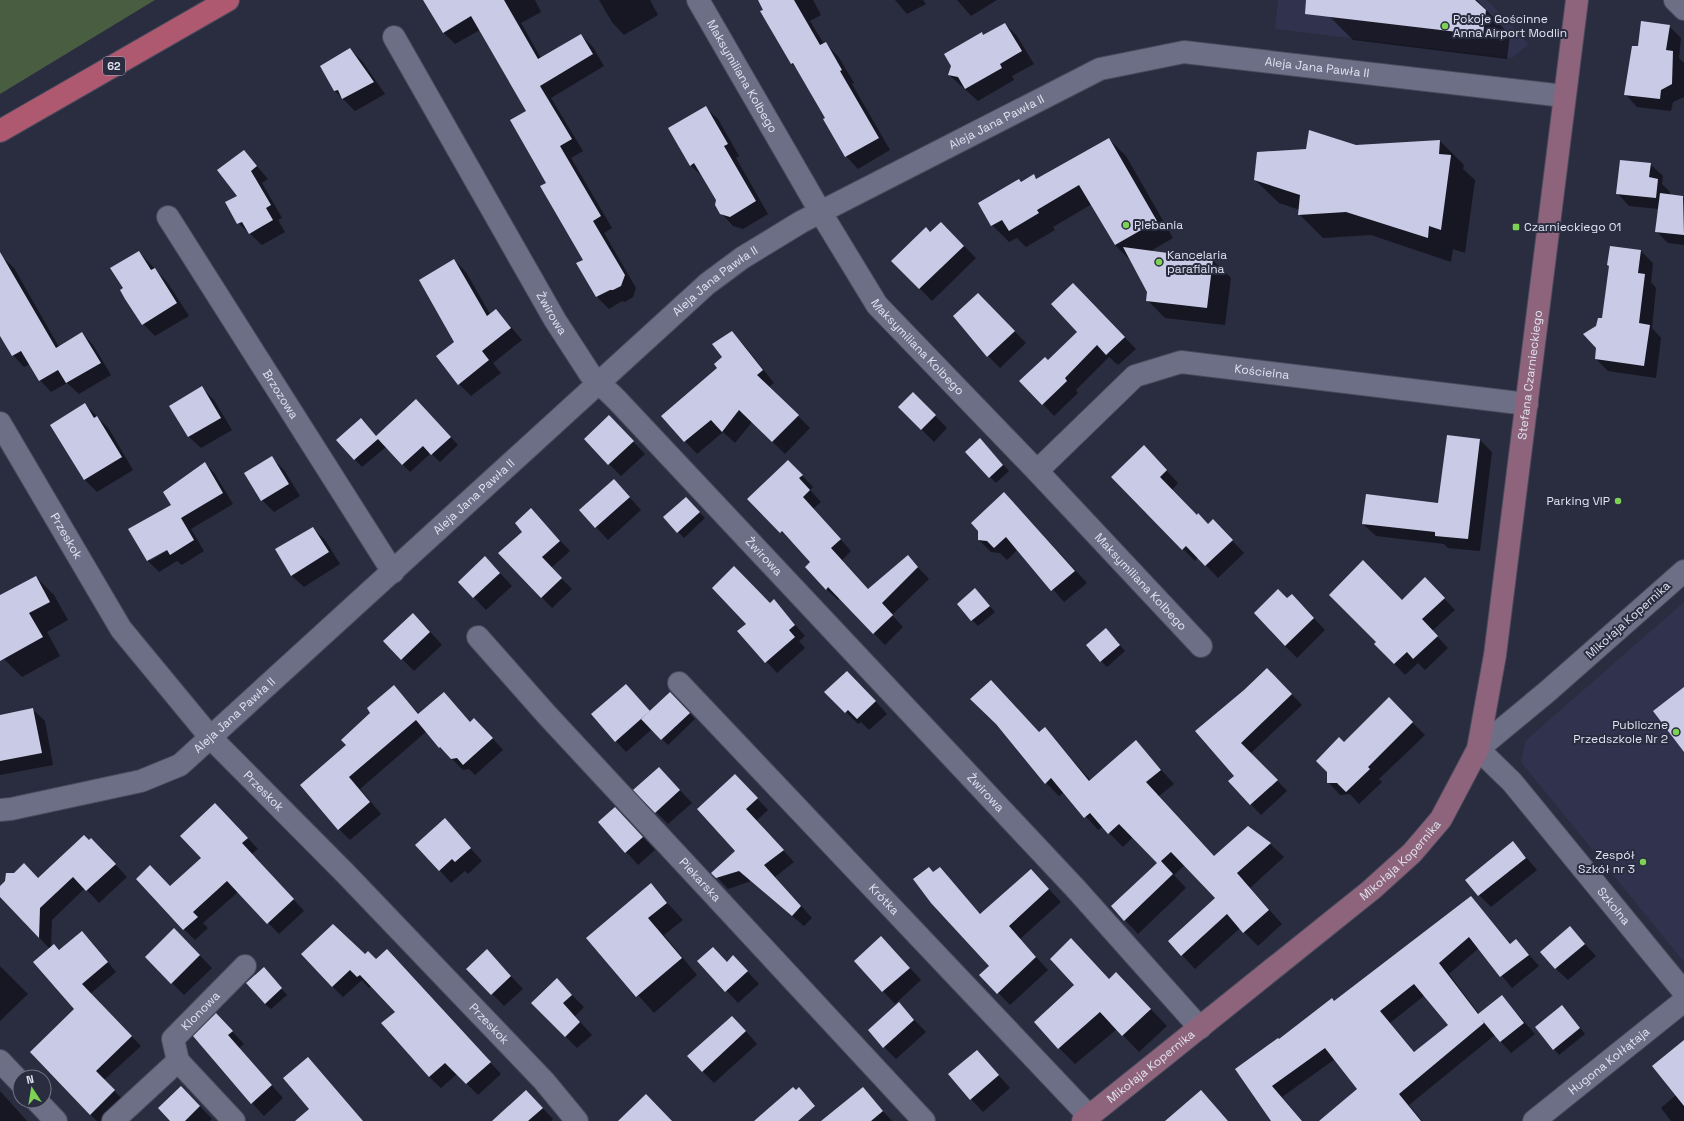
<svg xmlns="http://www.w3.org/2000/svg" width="1684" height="1121" font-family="'Space Grotesk',sans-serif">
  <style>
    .built { fill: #31324d }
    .green { fill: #495e40 }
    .shadow { fill: #0007; fill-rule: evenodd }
    .building { fill: #c9cbe6; fill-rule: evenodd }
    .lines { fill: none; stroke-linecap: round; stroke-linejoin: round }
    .street-casing { stroke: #494a5b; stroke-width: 24 }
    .secondary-casing { stroke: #494a5b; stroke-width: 24 }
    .primary-casing { stroke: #494a5b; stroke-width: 24 }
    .street { stroke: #6d6f87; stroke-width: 22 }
    .secondary { stroke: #8e647c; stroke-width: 22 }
    .primary { stroke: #af5971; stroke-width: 22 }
    .poi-dot { fill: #7dd153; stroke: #2a2c40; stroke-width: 1.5 }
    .labels { text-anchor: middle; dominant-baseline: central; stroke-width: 4; stroke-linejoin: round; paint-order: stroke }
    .shield { fill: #2a2c40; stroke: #aaabbb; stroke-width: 1 }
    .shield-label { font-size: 11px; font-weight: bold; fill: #e1e2f0 }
    .poi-label { font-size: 12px; fill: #e1e2f0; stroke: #2a2c40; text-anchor: start }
    .street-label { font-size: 12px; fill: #e1e2f0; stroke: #2a2c40 }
  </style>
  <rect width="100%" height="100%" fill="#2a2c40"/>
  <!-- built -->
  <g class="built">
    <polygon points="1278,0 1487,0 1529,44 1512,58 1275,29"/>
    <polygon points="1684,602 1684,962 1521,762 1525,741"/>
  </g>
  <!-- green -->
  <polygon class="green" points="0,0 155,0 0,94"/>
  <!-- shadow -->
  <g class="shadow">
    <polygon points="431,0 535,0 541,12 521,23 541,58 581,35 593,47 604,66 551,98 583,151 571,158 612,228 604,233 636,288 633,297 625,302 622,301 609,309 597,297 578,264 584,260 547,183 527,112 480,30 455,44 443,32"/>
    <polygon points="599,0 650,0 658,15 624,35 612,22"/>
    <polygon points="759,0 813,0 821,15 810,21 824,44 825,43 838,56 854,83 852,84 890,150 858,169 846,156 826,118 798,70 792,64 761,12 765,10"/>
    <polygon points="895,0 923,0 926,4 907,14"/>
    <polygon points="957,0 997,0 971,16"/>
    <polygon points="1331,0 1477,0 1510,35 1507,59 1353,40 1329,16"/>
    <polygon points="1005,24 1017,36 1034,64 1012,76 1014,80 978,101 949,75 984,36"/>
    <polygon points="1669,26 1681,38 1679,58 1684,63 1684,97 1673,102 1671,111 1637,107 1625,94 1639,48"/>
    <polygon points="350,49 362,61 385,94 355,111 335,91"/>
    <polygon points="705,107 718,119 739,156 736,158 768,214 743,229 733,226 721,213 717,200 703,177 690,165"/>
    <polygon points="1109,139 1126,156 1173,238 1149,252 1212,260 1231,278 1225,325 1165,318 1147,300 1148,292 1131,261 1115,245 1092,204 1053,227 1055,230 1026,247 1017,238 1009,242 992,225 1021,183 1034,176 1037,179"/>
    <polygon points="1440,141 1464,165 1463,169 1475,180 1465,253 1453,249 1451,262 1371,235 1323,238 1299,214 1300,210 1279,203 1255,180 1356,146"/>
    <polygon points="244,151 268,179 262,183 282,218 278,220 285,232 262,245 238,223"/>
    <polygon points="1650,164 1663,176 1662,184 1670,192 1670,195 1684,198 1684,245 1668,243 1656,231 1659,209 1629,206 1617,193"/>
    <polygon points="941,223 976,258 932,301 893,261"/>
    <polygon points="1641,251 1653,263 1651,282 1656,288 1652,328 1661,338 1656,378 1608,371 1596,359 1597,327 1603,319"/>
    <polygon points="139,252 167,282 189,316 155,336 143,324 124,289"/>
    <polygon points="2,257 14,268 59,347 82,333 93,345 111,375 79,394 67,383 51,392 40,380 30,364 24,367 13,355 0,334 0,258"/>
    <polygon points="454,260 466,272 490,314 496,310 522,340 493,363 501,373 471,396 459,384 456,342"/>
    <polygon points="1073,284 1136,349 1118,365 1109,357 1076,390 1078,393 1054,416 1043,404 1048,361 1079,332"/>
    <polygon points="978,294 1026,343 1000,368 988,356"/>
    <polygon points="732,332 744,345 774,383 769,387 810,428 785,454 752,422 735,443 723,432 697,454 662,416 719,368"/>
    <polygon points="202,388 214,400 232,430 201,448 188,436"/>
    <polygon points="913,393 947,428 934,442 899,407"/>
    <polygon points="85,404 109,429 133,470 97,492 85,480 51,425"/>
    <polygon points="424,408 458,445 440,462 431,453 410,472 386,447 362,467 337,440 377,437"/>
    <polygon points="621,429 645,454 621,476 609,464"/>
    <polygon points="1447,436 1480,440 1492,452 1480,551 1448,548 1444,544 1376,536 1363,524 1439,504"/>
    <polygon points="986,446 1009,471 996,483 966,452"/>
    <polygon points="272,458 284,470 300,496 274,512 262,500"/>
    <polygon points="1156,459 1178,483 1172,490 1197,516 1208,525 1225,533 1244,553 1218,578 1198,557 1195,561 1112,477"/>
    <path d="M205,463L215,474L233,504L191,529L204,551L182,565L177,561L159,572L148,561L130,530L172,505ZM171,546L172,548L150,561V559Z"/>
    <polygon points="800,473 813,487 810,490 821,502 813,509 851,551 842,560 868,590 908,557 929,579 892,615 903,627 885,645 840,598 838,600 826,589 812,562 749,499"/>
    <polygon points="614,480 641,510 608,540 580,510"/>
    <polygon points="1004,493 1087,583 1064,602 1018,549 1007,560 1000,553 991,552 979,540 979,530"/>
    <polygon points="692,504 705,518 684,538 664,517"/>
    <polygon points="541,520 570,551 551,568 572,589 552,608 499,553"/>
    <polygon points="313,528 325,540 340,564 304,587 291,575"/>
    <polygon points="497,570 512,586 486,610 459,582"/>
    <polygon points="36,577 54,595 68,620 47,632 60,656 22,677 4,659 0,652 0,597"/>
    <polygon points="975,590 995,612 978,626 972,620"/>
    <polygon points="1436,590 1455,610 1432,631 1448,648 1425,670 1418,663 1405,675 1375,644 1402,601"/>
    <polygon points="1287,600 1304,608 1325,630 1297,658 1285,646"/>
    <polygon points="774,601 805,636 799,641 805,648 777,673 739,631"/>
    <polygon points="425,626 442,645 414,671 384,641"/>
    <polygon points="1112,636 1125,651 1107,667 1101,661"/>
    <polygon points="1277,679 1302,705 1251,753 1287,791 1261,815 1229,781 1235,776 1196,731"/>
    <polygon points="860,684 887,714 869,730 861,722 858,724 826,692"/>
    <polygon points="626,685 651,712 670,693 695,719 668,745 652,729 626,752 616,741"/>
    <polygon points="394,687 419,714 444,693 471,723 486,731 503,750 475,775 469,769 463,770 440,747 427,731 360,789 381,814 350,840 339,829 347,745"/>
    <polygon points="1389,699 1425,735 1379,779 1382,782 1359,804 1350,794 1340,795 1328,782 1344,743"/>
    <polygon points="32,709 45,721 53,765 0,775 0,716"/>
    <polygon points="1045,729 1091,781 1136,742 1174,784 1159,796 1214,857 1248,827 1270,844 1284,857 1250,888 1282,924 1258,946 1240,928 1195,969 1182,955 1216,898 1185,865 1174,875 1186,888 1138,934 1125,920 1159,863 1133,837 1123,847 1103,827 1098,830 1064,792 1059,796 1046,783 1040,733"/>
    <polygon points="659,768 692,803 668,824 656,812"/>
    <polygon points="746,786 768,810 756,821 794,862 775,877 812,918 804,926 751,881 728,889 713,873 736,851"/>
    <polygon points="226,815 258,849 252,854 304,911 279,934 238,892 203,923 208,928 195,940 184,929 170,887 202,858"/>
    <polygon points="445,820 482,861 468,874 465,871 451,883 417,845"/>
    <polygon points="627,820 655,850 638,865 600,822"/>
    <polygon points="1513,842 1537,870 1491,907 1479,895"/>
    <polygon points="103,851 127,877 99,903 85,888 52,920 51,948 54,945 60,950 82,932 91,941 116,972 90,994 141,1046 104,1080 123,1100 101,1121 97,1121 90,1114 76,1010 50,949 0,896 0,887 38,879"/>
    <polygon points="940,868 981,915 1031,870 1061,902 1020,939 1048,970 1010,1005 981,975 991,966 934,873"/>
    <polygon points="651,885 683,920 664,935 697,975 654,1013 587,938"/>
    <path d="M1471,897L1511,944L1516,940L1539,966L1512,988L1479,948L1449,974L1479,1014L1502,996L1535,1034L1511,1053L1495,1035L1409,1105L1422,1121H1336L1359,1090L1335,1059L1282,1097L1302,1121H1272L1236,1069L1334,1002ZM1425,995L1450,1026L1415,1053L1390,1023Z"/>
    <polygon points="1570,928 1596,956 1568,980 1555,968"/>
    <polygon points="174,929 212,968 184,995 146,957"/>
    <polygon points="1071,939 1109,979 1116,973 1167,1026 1139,1052 1117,1029 1075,1064 1059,1048 1076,985"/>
    <polygon points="893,949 921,980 895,1004 855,961"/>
    <polygon points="365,956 376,960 398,962 501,1074 478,1095 457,1074 441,1088 429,1077 396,1012 371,986 369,988 362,980 343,997 332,986"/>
    <polygon points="699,961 727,963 745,969 759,984 738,1003"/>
    <polygon points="499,963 523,989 504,1006 468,969"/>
    <polygon points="0,966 28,994 0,1021"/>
    <polygon points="269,975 287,995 271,1009 265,1004"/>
    <polygon points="569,992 584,1007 575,1016 592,1035 577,1048 532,1003"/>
    <polygon points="899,1004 926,1032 896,1059 884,1047"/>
    <polygon points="1562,1006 1585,1034 1559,1055 1554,1049"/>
    <polygon points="228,1027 244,1044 239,1048 283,1098 264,1116 228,1077 195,1036"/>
    <polygon points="744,1029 757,1044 714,1083 702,1071"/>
    <polygon points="977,1051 1010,1088 983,1112 949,1075"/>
    <polygon points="1684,1053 1684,1121 1671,1121 1661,1108 1676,1095"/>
    <polygon points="308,1059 320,1071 363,1121 313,1121 310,1109"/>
    <polygon points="863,1089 892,1121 827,1121"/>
    <polygon points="0,1091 27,1121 0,1121"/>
    <polygon points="1201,1091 1228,1121 1167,1121"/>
    <polygon points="193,1099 212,1119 210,1121 172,1121"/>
    <polygon points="537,1102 553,1119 551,1121 493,1121"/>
  </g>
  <!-- building -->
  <g class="building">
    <polygon points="423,0 504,0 538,59 581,34 593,54 540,86 572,139 560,146 601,216 593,221 625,275 621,286 613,290 610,290 596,297 576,263 583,260 540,186 546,183 510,120 526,111 471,16 443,33"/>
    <polygon points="758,0 794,0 820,45 826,42 842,70 840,71 879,138 845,157 823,119 825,118 793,63 791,64 760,11 763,10"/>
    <polygon points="1306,0 1475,0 1486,10 1483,35 1305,14"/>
    <polygon points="1641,21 1670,25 1666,50 1673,51 1672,84 1661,90 1660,99 1624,95 1632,46 1638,46"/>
    <polygon points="1005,23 1022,51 1000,64 1002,68 965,89 958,77 948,75 951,66 944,54 982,32 983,35"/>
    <polygon points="350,48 374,82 342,99 338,90 334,91 320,66"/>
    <polygon points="706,106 728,144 724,146 756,201 730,217 720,214 715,205 716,200 694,163 690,166 668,128"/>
    <polygon points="1309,130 1356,145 1440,140 1439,154 1451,155 1441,230 1429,226 1428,238 1346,212 1298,215 1300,195 1254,180 1257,152 1306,149"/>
    <polygon points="1109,138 1157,221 1115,245 1079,185 1037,210 1039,213 1009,231 1002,220 991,226 978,203 1019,179 1021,182 1034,174 1036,179"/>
    <polygon points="244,150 257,166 251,171 271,205 266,208 273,220 249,234 242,222 237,224 225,202 237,196 217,170"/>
    <polygon points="1620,160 1651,163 1649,177 1658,179 1656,198 1616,194"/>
    <polygon points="1660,193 1683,196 1684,235 1655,232"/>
    <polygon points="941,222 964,246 919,289 891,261 926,227 930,232"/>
    <polygon points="1610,246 1641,250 1638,273 1645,274 1639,323 1650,325 1644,366 1595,359 1596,348 1583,334 1596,326 1598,318 1602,318 1609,266 1607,265"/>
    <polygon points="1123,247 1213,259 1207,308 1146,301 1147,292"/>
    <polygon points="139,251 151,270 155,268 177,303 142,325 125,299 120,290 123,288 110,268"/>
    <polygon points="0,252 56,348 82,332 101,363 66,383 58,370 39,381 21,351 12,356 0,336"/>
    <polygon points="454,259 487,316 496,309 511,328 482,351 489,360 458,385 436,356 454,342 419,280"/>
    <polygon points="1073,283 1125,337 1106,355 1097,345 1065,378 1067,381 1042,405 1019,381 1045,357 1048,360 1077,332 1051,304"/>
    <polygon points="978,293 1015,331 987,357 953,316"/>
    <polygon points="732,331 763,370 757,375 799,415 772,442 739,410 722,432 711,420 684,442 661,416 717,368 714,364 722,357 712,344"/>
    <polygon points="202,386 221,418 188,437 169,406"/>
    <polygon points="913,392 936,415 921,430 898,407"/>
    <polygon points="416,399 451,437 431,455 423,446 402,465 378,439 354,460 336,440 361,418 376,436"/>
    <polygon points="85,403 94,418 97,416 122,457 84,480 50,425"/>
    <polygon points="609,415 634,441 608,465 584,439"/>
    <polygon points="1447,435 1480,439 1468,539 1435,536 1435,532 1362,524 1366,494 1438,503"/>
    <polygon points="980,438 1003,465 989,478 965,452"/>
    <polygon points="1144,445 1167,470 1160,477 1197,515 1198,513 1208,524 1213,519 1233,540 1205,566 1186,546 1182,550 1111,477"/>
    <polygon points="272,456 289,484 261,501 244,473"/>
    <polygon points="788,460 803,475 799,478 810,490 803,497 841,539 831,548 868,589 908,555 918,567 882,603 893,615 873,634 828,587 826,590 805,567 810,562 782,531 780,533 747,499"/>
    <polygon points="205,462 223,493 181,518 194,540 170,555 167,550 147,561 128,529 171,505 163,492"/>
    <polygon points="614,479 630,497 595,528 579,510"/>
    <polygon points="1004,492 1075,571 1051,591 1006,537 994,548 987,541 978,540 978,531 971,523"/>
    <polygon points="686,497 700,512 677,533 663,517"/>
    <polygon points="531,508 560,541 542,557 562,578 541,598 498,553 522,532 515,523"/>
    <polygon points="313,527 329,552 291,576 275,549"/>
    <polygon points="485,556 500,573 473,598 458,582"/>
    <polygon points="1363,560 1402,600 1425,577 1445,598 1422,619 1438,636 1413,659 1407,652 1394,664 1374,644 1376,642 1329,595"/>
    <polygon points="734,566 770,603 774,599 795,625 789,630 795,637 765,663 737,631 746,624 712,588"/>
    <polygon points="36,576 50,602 29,613 43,637 0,661 0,595"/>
    <polygon points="975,588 990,606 971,621 957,604"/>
    <polygon points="1278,589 1287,598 1292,594 1314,618 1285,646 1254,613"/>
    <polygon points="413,613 430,632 401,660 383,641"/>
    <polygon points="1106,628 1120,645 1100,662 1086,645"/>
    <polygon points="1267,668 1292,694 1241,743 1278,780 1250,805 1228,781 1234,776 1195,731 1244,690"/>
    <polygon points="847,671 876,701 857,719 848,710 845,713 824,692"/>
    <polygon points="991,680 1039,732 1045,727 1089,781 1136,740 1161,770 1146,782 1214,856 1248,826 1271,843 1237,873 1269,910 1243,933 1227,914 1181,956 1168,941 1215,898 1171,852 1161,861 1173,874 1124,921 1111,906 1157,863 1119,824 1108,834 1090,813 1084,818 1051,778 1045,784 996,724 970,699"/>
    <polygon points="626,684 650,711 615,742 591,714"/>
    <polygon points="394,685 418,714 444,692 470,722 474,718 493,738 463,765 457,758 451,759 440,747 439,748 416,720 349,777 370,802 338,830 300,785 346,745 341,740 370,713 367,708"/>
    <polygon points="1684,687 1684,752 1653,711"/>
    <polygon points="670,692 690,713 661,740 641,719"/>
    <polygon points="1389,697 1413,722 1368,767 1370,769 1346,792 1337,783 1327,783 1327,772 1316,761 1339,737 1344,742"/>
    <polygon points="33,708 42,753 0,761 0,715"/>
    <polygon points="659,767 680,790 655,813 633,790"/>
    <polygon points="735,774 758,798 746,809 784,850 764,865 801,906 792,916 739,871 716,878 711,873 735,851 697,809"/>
    <polygon points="215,803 248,838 242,843 294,899 267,924 227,881 193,912 198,917 183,930 136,879 150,865 170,886 201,858 180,836"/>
    <polygon points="615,807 643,837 625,853 598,822"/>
    <polygon points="445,818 471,848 455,862 452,859 439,871 415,845"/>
    <polygon points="84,835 89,840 91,838 116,864 86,891 73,877 40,908 39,938 0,897 0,886 5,881 6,873 14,873 24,863 38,878"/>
    <polygon points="1513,841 1526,858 1478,896 1465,880"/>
    <polygon points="929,867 933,872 940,867 980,914 1031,869 1049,889 1009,926 1036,957 997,994 979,975 989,966 931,903 913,879"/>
    <polygon points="651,883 667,903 648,918 682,958 636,997 586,938"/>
    <path d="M1471,896L1510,944L1516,939L1529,955L1500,977L1469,937L1439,963L1478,1014L1502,995L1524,1023L1500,1042L1482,1020L1484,1023L1399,1094L1421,1121H1319L1357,1089L1325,1048L1272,1086L1302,1121H1271L1235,1069L1278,1038L1279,1039L1332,998L1334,1001ZM1414,984L1448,1025L1414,1052L1380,1011Z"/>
    <polygon points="333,924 365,954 368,951 376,959 387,949 491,1062 466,1084 445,1063 429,1077 381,1023 395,1012 360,975 357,977 350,970 332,987 301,954"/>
    <polygon points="1570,926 1585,944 1555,969 1540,952"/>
    <polygon points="174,928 200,955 171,984 145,957"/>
    <polygon points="82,931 108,962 82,984 132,1036 96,1071 115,1090 90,1115 30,1052 74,1009 33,962 54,944 59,950"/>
    <polygon points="881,936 910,968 882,992 854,961"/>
    <polygon points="1071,938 1109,979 1116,972 1151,1009 1122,1036 1100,1012 1058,1049 1034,1022 1074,985 1050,959"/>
    <polygon points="713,947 727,962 733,955 748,971 725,992 697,961"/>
    <polygon points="487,949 511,976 491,995 466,969"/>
    <polygon points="264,967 282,988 265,1004 246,983"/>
    <polygon points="557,978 572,995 563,1003 580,1022 565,1037 531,1003"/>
    <polygon points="899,1002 914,1020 883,1048 868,1030"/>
    <polygon points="1562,1005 1580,1028 1553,1050 1535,1027"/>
    <polygon points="216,1013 233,1031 228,1035 272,1085 251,1104 193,1036"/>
    <polygon points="732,1016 746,1031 702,1072 687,1056"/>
    <polygon points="1684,1040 1684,1106 1652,1066"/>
    <polygon points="977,1050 999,1075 970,1100 948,1074"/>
    <polygon points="308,1057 363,1121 295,1121 309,1109 283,1078"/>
    <polygon points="181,1086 200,1106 185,1121 170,1121 158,1108"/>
    <polygon points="793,1087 796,1090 799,1087 815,1106 798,1121 754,1121"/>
    <polygon points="863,1087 883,1111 871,1121 821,1121"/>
    <polygon points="526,1090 543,1108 528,1121 492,1121"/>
    <polygon points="1201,1090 1228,1121 1165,1121"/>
    <polygon points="646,1094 672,1121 618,1121"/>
  </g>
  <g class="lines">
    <!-- street casing -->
    <g class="street-casing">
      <g id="street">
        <path id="s1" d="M698,0L821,213L877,305L1037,471L1201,646"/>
        <polyline points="1675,0 1684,9"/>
        <path id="s2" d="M394,37L555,320L590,374L617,400L1076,889L1200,1028"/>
        <path id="s3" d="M168,217L393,572"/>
        <path id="s4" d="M0,423L121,629L211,738L345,873L544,1081L577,1121"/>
        <path id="s5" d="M1037,471L1135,376L1181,362L1527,404"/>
        <path id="s6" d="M1684,571L1548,691L1478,749L1512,782L1684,992"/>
        <path id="s7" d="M478,637L547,715L924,1121"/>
        <path id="s8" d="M679,683L1089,1116"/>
        <path id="s9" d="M0,810L11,809L141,781L180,765L707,284L742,258L801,222L1100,69L1184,52L1564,96"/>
        <polyline points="0,1061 20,1082"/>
        <polyline points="37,1101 56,1121"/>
        <polyline points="113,1121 178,1061"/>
        <path id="s10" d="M234,1121L178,1061L173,1039L245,966"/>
        <path id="s11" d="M1534,1121L1684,1001"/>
      </g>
    </g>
    <!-- secondary casing -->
    <g class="secondary-casing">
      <g id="secondary">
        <path id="s12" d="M1083,1121L1371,890L1412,853L1441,819L1478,749L1495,655L1577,0"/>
      </g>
    </g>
    <!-- primary casing -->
    <g class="primary-casing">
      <polyline id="primary" points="0,131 228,0"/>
    </g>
    <!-- street -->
    <use href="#street" class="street"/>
    <!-- secondary -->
    <use href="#secondary" class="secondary"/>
    <!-- primary -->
    <use href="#primary" class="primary"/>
  </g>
  <!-- markers -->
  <g class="poi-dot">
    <circle cx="1445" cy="26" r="4"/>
    <circle cx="1126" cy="225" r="4"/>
    <rect x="1512" y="223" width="8" height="8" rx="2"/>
    <circle cx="1159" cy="262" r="4"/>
    <circle cx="1618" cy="501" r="4"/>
    <circle cx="1676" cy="732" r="4"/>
    <circle cx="1643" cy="862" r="4"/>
  </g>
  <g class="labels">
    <!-- shield labels -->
    <rect class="shield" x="103" y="57" width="22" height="18" rx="3"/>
    <g class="shield-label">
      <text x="114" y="66">62</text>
    </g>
    <!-- poi labels -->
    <g class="poi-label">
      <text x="1453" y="19">Pokoje Gościnne<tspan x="1453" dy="14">Anna Airport Modlin</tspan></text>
      <text x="1134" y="225">Plebania</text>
      <text x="1524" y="227">Czarnieckiego 01</text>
      <text x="1167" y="255">Kancelaria<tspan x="1167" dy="14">parafialna</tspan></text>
      <text x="1610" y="501" text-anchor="end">Parking VIP</text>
      <text x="1668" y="725" text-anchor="end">Publiczne<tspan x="1668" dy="14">Przedszkole Nr 2</tspan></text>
      <text x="1635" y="855" text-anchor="end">Zespół<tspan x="1635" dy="14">Szkół nr 3</tspan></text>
    </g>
    <!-- street labels -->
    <g class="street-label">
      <text stroke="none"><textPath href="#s9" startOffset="1568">Aleja Jana Pawła II</textPath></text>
      <text stroke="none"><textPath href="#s1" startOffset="88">Maksymiliana Kolbego</textPath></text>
      <text stroke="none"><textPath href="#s9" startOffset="1232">Aleja Jana Pawła II</textPath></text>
      <text stroke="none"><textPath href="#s9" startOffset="908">Aleja Jana Pawła II</textPath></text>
      <text stroke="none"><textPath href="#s2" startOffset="318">Żwirowa</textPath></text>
      <text stroke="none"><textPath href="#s1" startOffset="412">Maksymiliana Kolbego</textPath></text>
      <text stroke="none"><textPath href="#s5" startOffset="266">Kościelna</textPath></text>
      <text stroke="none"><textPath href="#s12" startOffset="926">Stefana Czarnieckiego</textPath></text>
      <text stroke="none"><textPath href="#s3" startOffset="210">Brzozowa</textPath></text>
      <text stroke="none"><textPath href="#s9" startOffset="584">Aleja Jana Pawła II</textPath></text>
      <text stroke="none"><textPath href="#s4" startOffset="131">Przeskok</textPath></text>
      <text stroke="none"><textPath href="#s2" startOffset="642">Żwirowa</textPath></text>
      <text stroke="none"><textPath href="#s1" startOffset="736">Maksymiliana Kolbego</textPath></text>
      <text transform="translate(1628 620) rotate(-42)">Mikołaja Kopernika</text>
      <text stroke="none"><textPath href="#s9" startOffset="260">Aleja Jana Pawła II</textPath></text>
      <text stroke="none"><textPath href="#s4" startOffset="455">Przeskok</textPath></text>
      <text stroke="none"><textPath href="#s2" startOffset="966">Żwirowa</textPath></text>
      <text stroke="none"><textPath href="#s12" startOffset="411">Mikołaja Kopernika</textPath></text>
      <text stroke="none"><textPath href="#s7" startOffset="329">Piekarska</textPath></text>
      <text stroke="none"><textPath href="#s8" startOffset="298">Krótka</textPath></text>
      <text stroke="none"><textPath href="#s6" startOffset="480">Szkolna</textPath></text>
      <text stroke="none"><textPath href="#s10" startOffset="144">Klonowa</textPath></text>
      <text stroke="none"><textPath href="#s4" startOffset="779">Przeskok</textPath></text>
      <text stroke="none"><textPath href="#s11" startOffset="96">Hugona Kołłątaja</textPath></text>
      <text stroke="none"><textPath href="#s12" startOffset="87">Mikołaja Kopernika</textPath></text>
    </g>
  </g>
  <!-- north arrow -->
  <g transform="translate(32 1089) rotate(348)"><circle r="19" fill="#2a2c40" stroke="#737586"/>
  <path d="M0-3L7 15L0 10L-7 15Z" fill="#7dd153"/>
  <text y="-6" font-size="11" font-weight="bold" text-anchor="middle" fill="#e1e2f0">N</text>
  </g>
</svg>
